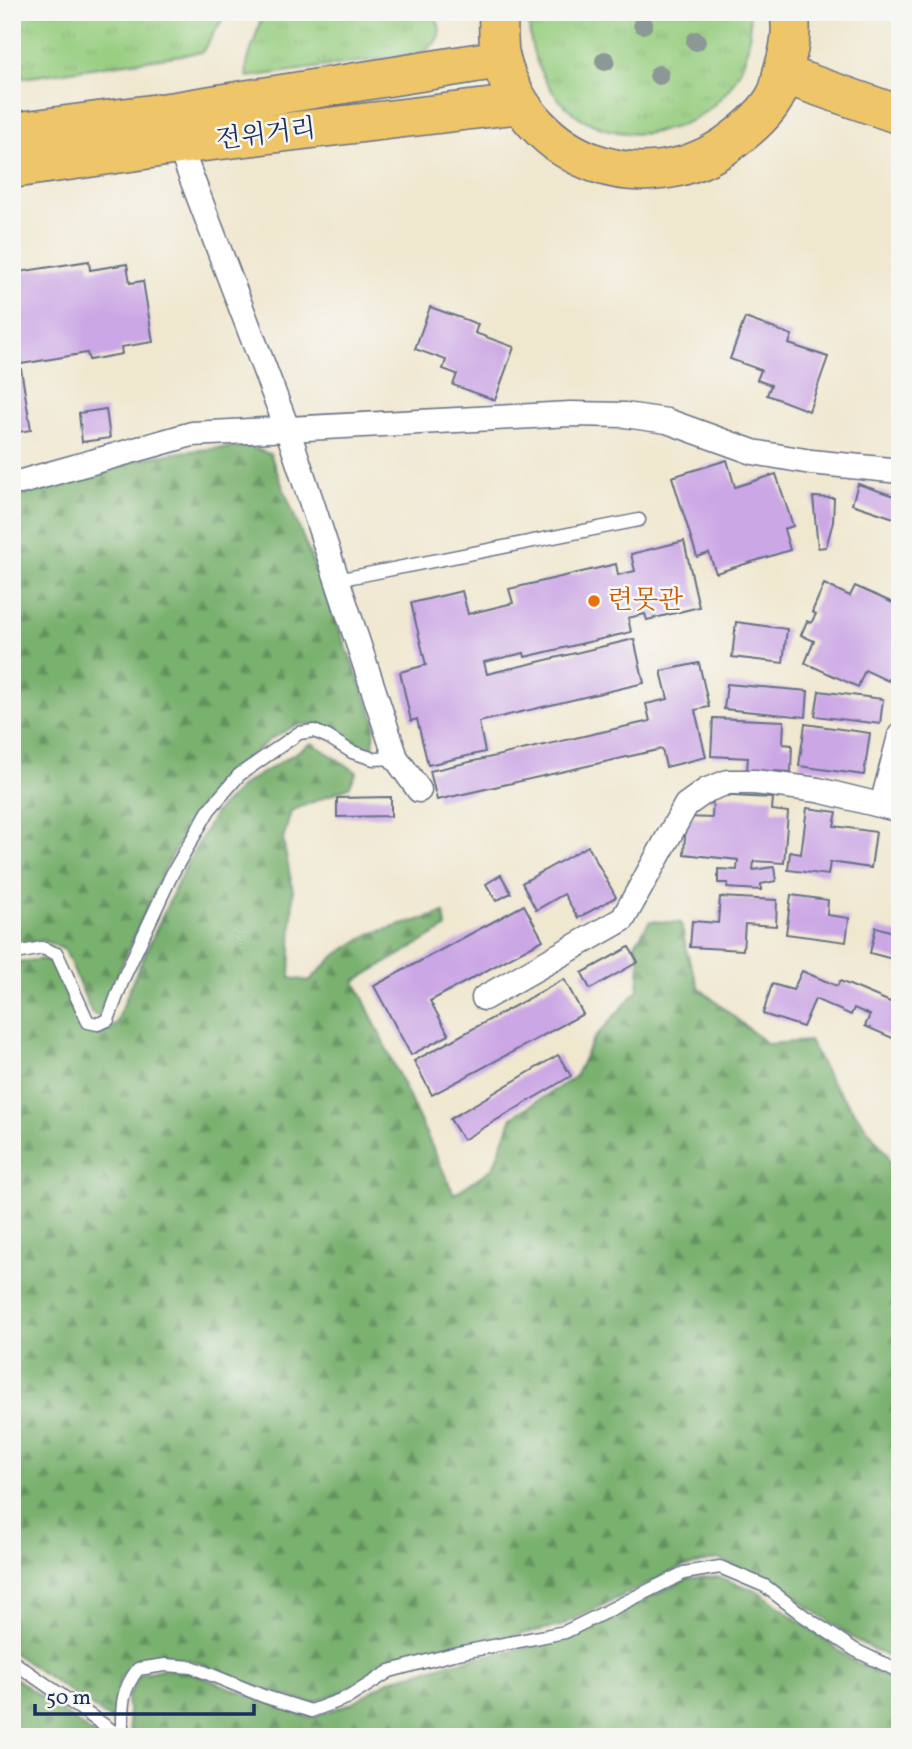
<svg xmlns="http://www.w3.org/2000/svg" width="912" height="1749" font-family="Vollkorn,'Noto Serif KR',serif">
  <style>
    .grass { fill: url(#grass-tufts); stroke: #597e6f; stroke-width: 2 }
    .forest { fill: url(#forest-firs); stroke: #4a7066; stroke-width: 2 }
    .building { fill: #cca7e5 }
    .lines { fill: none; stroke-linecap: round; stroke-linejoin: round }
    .lane-casing { stroke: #666f86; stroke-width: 15 }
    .street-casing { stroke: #666f86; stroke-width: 27 }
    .primary-casing { stroke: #666f86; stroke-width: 41 }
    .lane { stroke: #fff; stroke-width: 12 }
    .street { stroke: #fff; stroke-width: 24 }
    .primary { stroke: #eec569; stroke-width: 38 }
    .tree { fill: #8c9895 }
    .food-dot { fill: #e8710a; stroke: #f6f6f2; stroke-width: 2.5 }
    .labels { text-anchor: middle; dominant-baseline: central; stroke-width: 5; stroke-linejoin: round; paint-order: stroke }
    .street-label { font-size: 26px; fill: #1b2f5e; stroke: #f6f6f2 }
    .food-label { font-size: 26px; fill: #c56008; stroke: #f6f6f2; text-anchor: start }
  </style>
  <defs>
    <pattern id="grass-tufts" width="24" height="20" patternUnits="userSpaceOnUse" patternTransform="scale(1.75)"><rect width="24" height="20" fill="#97ce80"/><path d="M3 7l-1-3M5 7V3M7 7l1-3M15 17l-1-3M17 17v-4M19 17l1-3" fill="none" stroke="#82b171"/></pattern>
    <pattern id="forest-firs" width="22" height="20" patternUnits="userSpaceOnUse" patternTransform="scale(1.75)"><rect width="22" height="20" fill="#79b16e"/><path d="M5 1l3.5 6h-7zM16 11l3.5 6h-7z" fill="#62905e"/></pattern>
  </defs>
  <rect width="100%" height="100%" fill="#f6f6f2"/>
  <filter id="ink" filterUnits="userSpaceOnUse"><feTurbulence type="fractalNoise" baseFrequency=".0143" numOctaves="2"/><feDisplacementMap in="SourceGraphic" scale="14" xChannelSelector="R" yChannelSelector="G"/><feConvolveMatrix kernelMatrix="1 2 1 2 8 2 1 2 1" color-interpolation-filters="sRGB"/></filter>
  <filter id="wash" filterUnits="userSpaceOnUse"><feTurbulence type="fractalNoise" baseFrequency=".00686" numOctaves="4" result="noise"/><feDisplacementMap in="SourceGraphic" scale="28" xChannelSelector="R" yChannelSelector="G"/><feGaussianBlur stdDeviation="1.57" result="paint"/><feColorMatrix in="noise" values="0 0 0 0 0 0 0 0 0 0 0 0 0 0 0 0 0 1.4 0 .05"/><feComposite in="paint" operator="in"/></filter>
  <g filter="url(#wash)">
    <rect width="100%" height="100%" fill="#f0e7cf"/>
    <!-- grass -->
    <g class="grass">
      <polygon points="16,12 222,12 222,20 202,52 22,78"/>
      <path d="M261,12H432C447,31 438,47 417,54L248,77C241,64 262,31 261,12Z"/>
      <path d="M530,12H749C762,132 596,182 542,74C533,55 527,33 530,12Z"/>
    </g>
    <!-- forest -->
    <g class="forest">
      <path d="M248,446L270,454L375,720L373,749L352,743L332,729L317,724L296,725L271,739L233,769L199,807L162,874L117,976L103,1014L99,1016L92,1014L65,950L43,940L12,947V499C85,466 169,450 248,446Z"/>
      <polygon points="312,743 357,772 349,787 291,811 283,840 293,891 290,978 309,981 337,954 370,934 444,913 446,928 355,981 454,1194 493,1168 512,1117 575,1077 592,1041 638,990 640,962 635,944 650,921 681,923 687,953 699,988 767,1044 809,1041 830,1080 887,1154 900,1190 900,1663 859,1642 766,1578 718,1559 682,1567 560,1626 452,1648 385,1666 344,1691 312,1703 265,1690 195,1661 163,1657 132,1664 120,1678 114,1722 12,1652 12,963 43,959 52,962 77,1020 83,1028 95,1032 109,1031 116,1024 134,978 183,871 215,813 244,784"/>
      <polygon points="717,1577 758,1591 852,1660 900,1684 900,1737 137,1737 130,1730 127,1700 139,1674 162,1669 189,1672 309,1718 352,1703 390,1680 447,1664 568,1638 689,1578"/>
      <polygon points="12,1676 97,1737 12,1737"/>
    </g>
    <g id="blocks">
      <!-- building -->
      <g class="building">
        <polygon points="89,261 90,270 127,264 130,283 143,281 153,342 121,347 122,354 89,360 87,353 21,364 19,349 12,350 12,273"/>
        <polygon points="430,307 478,324 475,333 514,347 495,400 453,385 457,374 443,369 446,360 415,349"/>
        <polygon points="745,318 792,335 789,344 828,357 809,411 767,395 771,385 757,380 761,370 730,359"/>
        <polygon points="21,369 31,430 12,433 12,370"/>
        <polygon points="106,409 110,438 82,442 79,413"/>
        <polygon points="727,460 735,487 776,474 793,526 784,529 790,550 716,573 709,553 697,557 672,477"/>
        <polygon points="858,484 900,498 900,520 852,504"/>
        <polygon points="813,497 834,498 833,522 826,547 818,548"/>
        <polygon points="684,541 699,607 647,620 645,614 628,618 631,632 525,657 524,653 484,662 487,674 634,639 644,683 479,722 485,752 428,765 417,719 411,721 400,672 426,665 411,603 462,591 468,614 513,603 509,589 616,564 618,575 635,571 631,554"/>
        <polygon points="824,584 850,596 855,586 900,606 900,654 888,681 865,670 858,687 805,663 814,641 801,635 807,621 811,623 816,614 812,612"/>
        <polygon points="736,622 787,629 783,663 732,657"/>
        <polygon points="699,663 709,707 695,710 706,757 666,767 662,749 437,800 430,771 650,721 646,704 668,699 661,671"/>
        <polygon points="727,684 808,691 806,717 724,709"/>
        <polygon points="819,691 883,699 880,724 815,716"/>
        <polygon points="713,718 784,721 783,744 792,745 791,772 747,770 748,758 711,756"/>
        <polygon points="805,724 870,733 864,775 799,766"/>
        <polygon points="713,795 773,798 772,810 788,812 784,863 754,861 753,870 774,867 776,881 761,884 761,890 727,888 728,883 718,883 718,869 737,870 738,860 684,854 686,817 712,818"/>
        <polygon points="391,797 391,816 337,817 337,798"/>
        <polygon points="807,808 837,812 834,826 876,832 871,868 830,862 828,875 788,870 790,852 801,854"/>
        <polygon points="588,846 616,897 578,918 564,894 536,910 522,883"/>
        <polygon points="501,875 511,893 496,901 486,884"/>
        <polygon points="791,895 828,900 827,915 849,918 846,942 786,934"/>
        <polygon points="720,897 777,900 776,926 745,924 743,950 690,947 692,921 718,923"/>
        <polygon points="524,905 543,940 430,1001 449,1035 411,1055 374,986"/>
        <polygon points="876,927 900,934 900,961 870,953"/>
        <polygon points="629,947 638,962 590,989 582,973"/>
        <polygon points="802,971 837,986 840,981 900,1006 900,1034 897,1040 865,1026 870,1015 854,1008 851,1015 815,999 803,1027 763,1014 772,984 793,990"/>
        <polygon points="564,979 583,1014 432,1095 414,1061"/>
        <polygon points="558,1055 571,1076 463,1140 450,1119"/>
      </g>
    </g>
  </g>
  <g filter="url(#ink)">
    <use href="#blocks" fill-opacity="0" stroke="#666f86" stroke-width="2"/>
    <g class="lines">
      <!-- lane casing -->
      <g class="lane-casing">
        <g id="lane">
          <polyline points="337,580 639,520"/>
          <polyline points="12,954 42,948 57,954 88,1022 98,1024 108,1020 124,977 172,874 209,810 239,775 299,733 314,731 328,737 352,752 374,759 396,758"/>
          <polyline points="12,1661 121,1737"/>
          <path d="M122,1737C122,1708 120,1692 138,1669L165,1665L192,1667L263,1696L311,1711L349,1697L390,1671L453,1654L565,1632L684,1573L720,1567L765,1586L804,1616L855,1650L900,1672"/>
        </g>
      </g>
      <!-- street casing -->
      <g class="street-casing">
        <g id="street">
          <polyline points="179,145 287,428 396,758 419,790"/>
          <polyline points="12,482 21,482 192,434 570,414 625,415 667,421 753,452 811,462 900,471"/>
          <polyline points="882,805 900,736"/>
          <polyline points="484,998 623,919 686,805 707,790 728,782 754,782 818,790 900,810"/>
        </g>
      </g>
      <!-- primary casing -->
      <g class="primary-casing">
        <g id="primary">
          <path d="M498,12C499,27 497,45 501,60C530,163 646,205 732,141C748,129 767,113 776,95C780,88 781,78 783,70C789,52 793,30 789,12"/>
          <polyline points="782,74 900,115"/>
          <polyline points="12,132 175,111 501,59"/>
          <polyline points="12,169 179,145 520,104"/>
        </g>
      </g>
      <!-- lane -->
      <use href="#lane" class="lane"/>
      <!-- street -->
      <use href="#street" class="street"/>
      <!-- primary -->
      <use href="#primary" class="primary"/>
    </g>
    <!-- trees -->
    <g class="tree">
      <circle cx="643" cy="24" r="10"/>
      <circle cx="696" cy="41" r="10"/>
      <circle cx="605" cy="61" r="10"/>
      <circle cx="659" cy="75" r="10"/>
    </g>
  </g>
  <!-- markers -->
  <circle class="food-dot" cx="594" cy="601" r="7"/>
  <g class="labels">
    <!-- street labels -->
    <g class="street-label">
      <text transform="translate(266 135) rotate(-7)">전위거리</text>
    </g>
    <!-- food labels -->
    <g class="food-label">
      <text x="608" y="601">련못관</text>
    </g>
  </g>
  <!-- margin -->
  <rect width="912" height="1749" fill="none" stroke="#f6f6f2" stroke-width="42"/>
  <!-- scale -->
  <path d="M35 1704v10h219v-10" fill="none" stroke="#1b2f5e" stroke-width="3.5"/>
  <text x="46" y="1704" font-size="21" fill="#1b2f5e" stroke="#f6f6f2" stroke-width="5" paint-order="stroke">50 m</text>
</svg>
